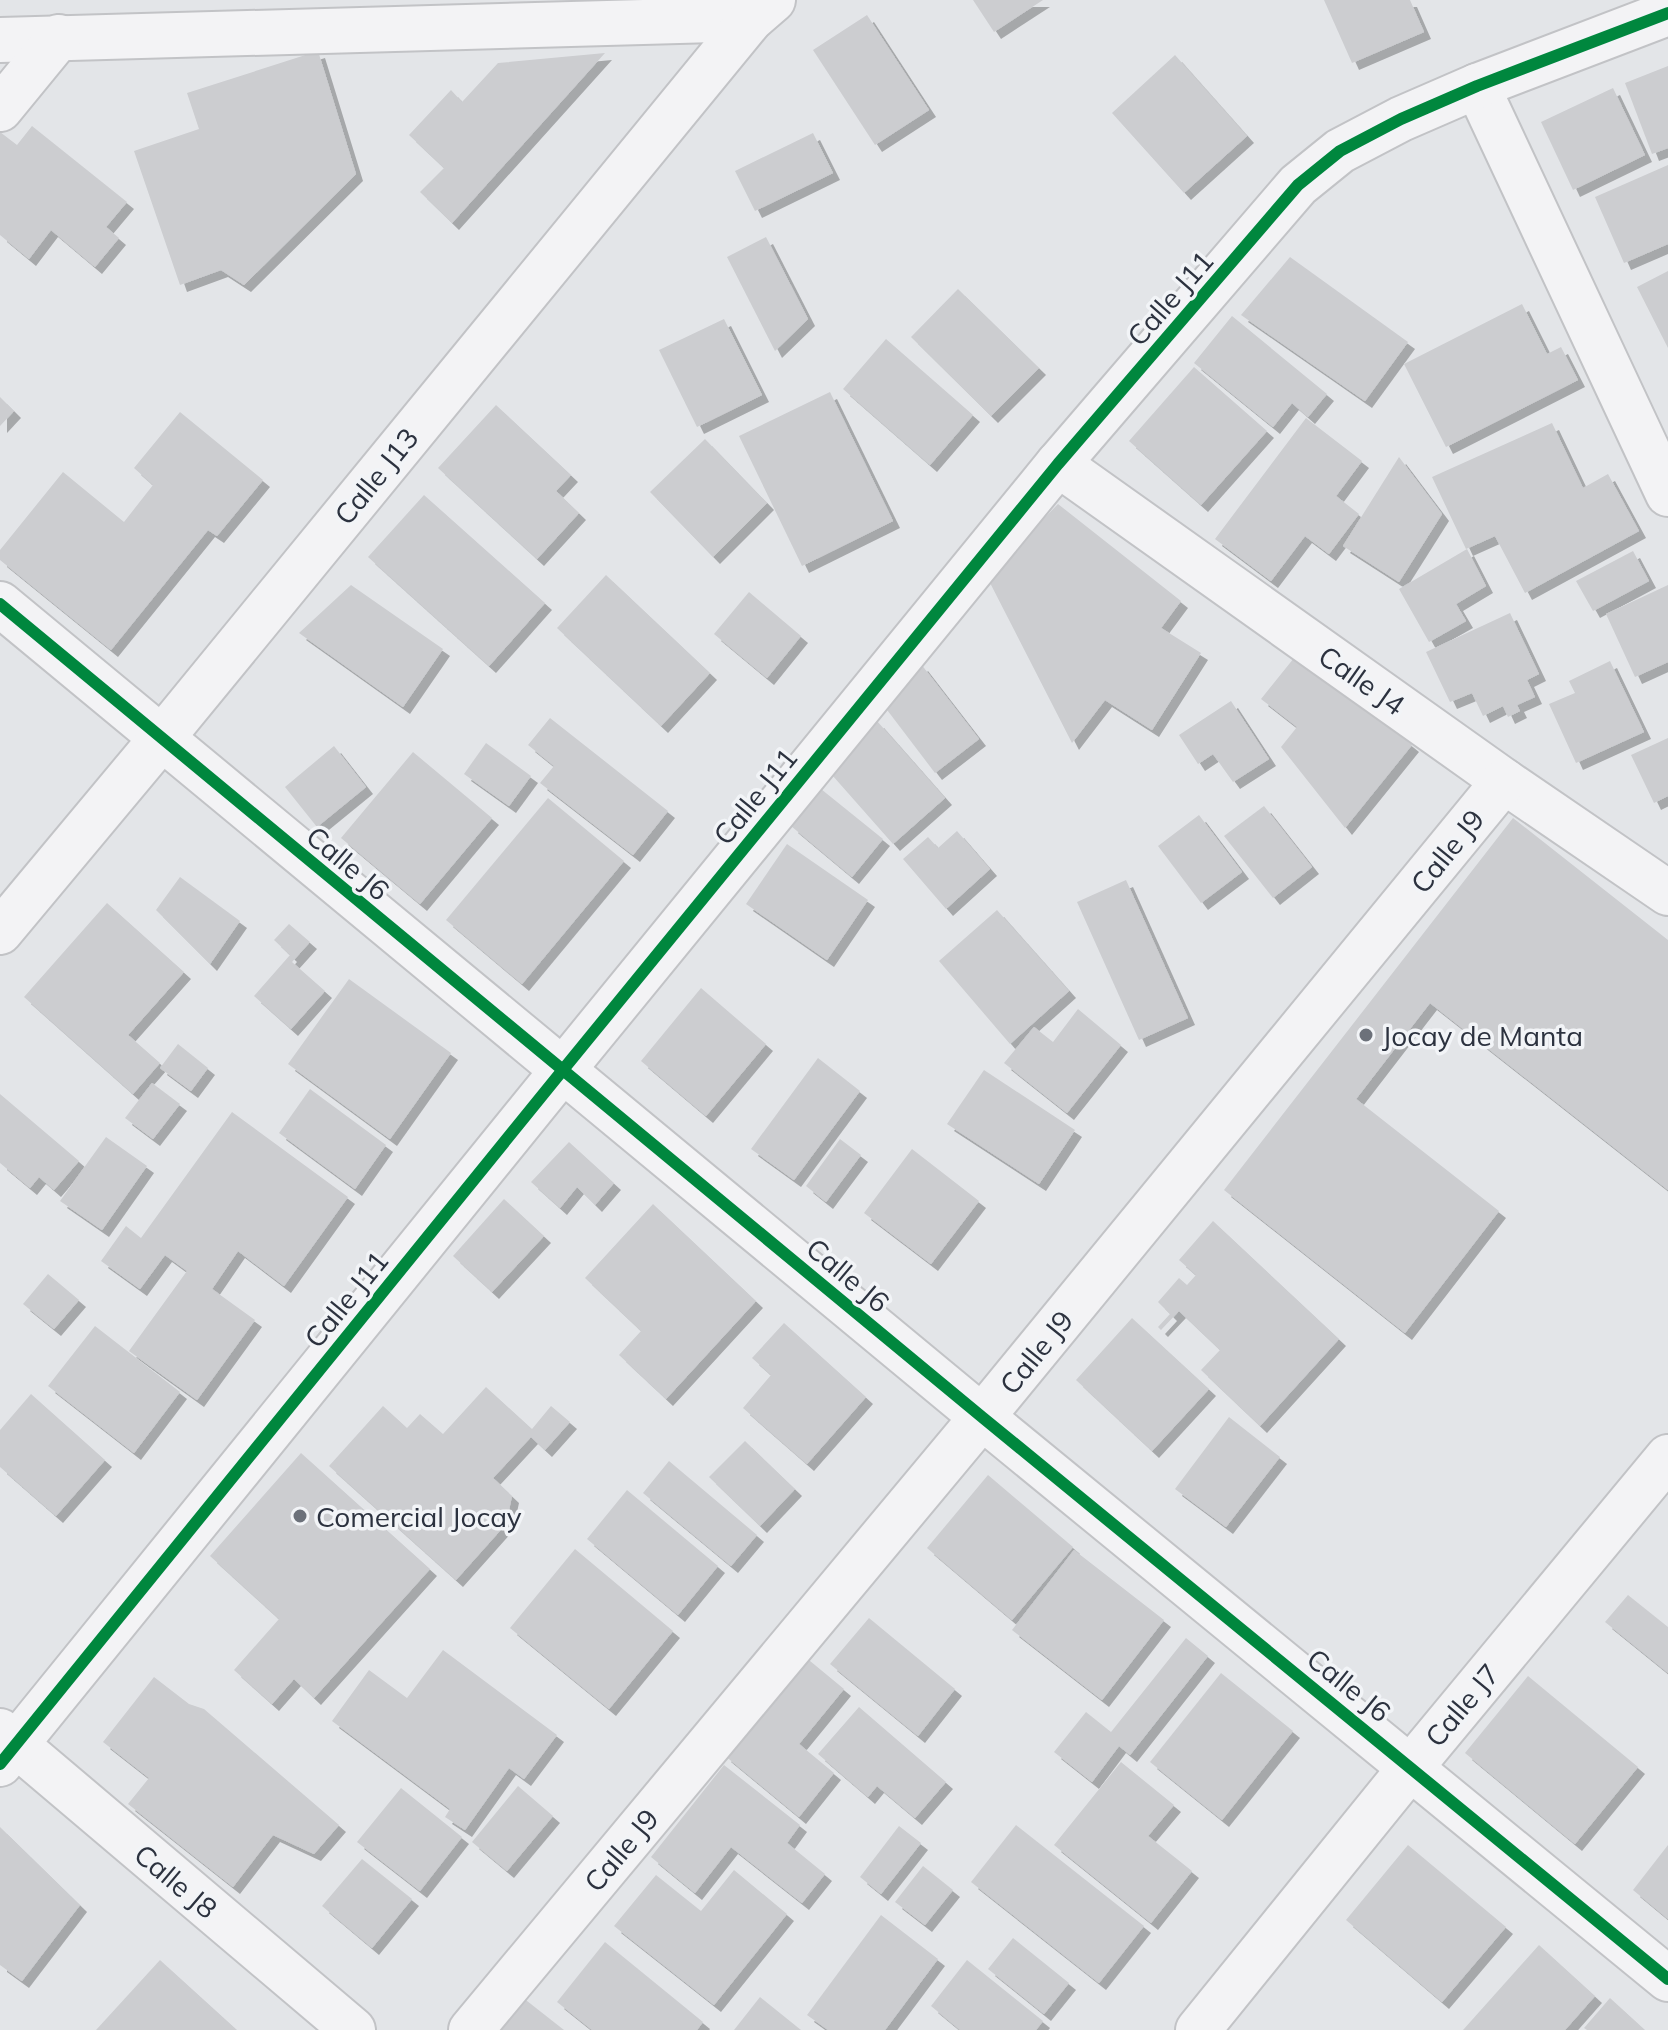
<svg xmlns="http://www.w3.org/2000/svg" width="1668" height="2030" font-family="Mulish,sans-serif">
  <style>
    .building { fill: #cccdd0; filter: url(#shadow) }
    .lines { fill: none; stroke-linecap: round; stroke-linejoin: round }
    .street-casing { stroke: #c2c3c6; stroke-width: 48 }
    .street { stroke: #f3f3f5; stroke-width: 44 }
    .cycleway-casing { stroke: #f2f4f7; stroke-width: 17 }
    .cycleway { stroke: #00873e; stroke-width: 12 }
    .poi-dot { fill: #6c717a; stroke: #f2f4f7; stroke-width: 3 }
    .labels { text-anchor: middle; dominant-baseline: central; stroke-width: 7; stroke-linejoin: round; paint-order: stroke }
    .street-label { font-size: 28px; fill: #2c323f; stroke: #f2f4f7 }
    .poi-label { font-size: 28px; fill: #2c323f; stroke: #f2f4f7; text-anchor: start }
  </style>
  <defs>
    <filter id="shadow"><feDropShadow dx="7" dy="7" stdDeviation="0" flood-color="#0004"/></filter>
  </defs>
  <rect width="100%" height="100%" fill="#e3e5e8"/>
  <!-- building -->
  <g class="building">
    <polygon points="973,0 1043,0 994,32"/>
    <polygon points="1324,0 1410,0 1424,32 1352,63"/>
    <polygon points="867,15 929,110 875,145 813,50"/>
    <polygon points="318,51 356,174 244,285 221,270 180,285 134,151 199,129 187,93"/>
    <polygon points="605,53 452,223 420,192 444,168 409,135 451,90 462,102 498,63"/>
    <polygon points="1175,55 1247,136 1184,193 1112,113"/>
    <polygon points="1668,66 1668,148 1652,154 1625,83"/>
    <polygon points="1613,88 1645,155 1573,190 1541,122"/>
    <polygon points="32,126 127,202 106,227 119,238 95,267 51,230 29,259 0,235 0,132 17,145"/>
    <polygon points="813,133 833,173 755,211 735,171"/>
    <polygon points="1668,165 1668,244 1624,263 1595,197"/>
    <polygon points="766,237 808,319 775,351 727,257"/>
    <polygon points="1290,257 1408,342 1365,401 1241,315"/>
    <polygon points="1668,271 1668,348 1637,287"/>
    <polygon points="958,289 1039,368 991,416 911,337"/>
    <polygon points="1522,304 1547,354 1561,347 1578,380 1446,447 1404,364"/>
    <polygon points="1232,316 1327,394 1308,417 1292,403 1273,427 1194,363"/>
    <polygon points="724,319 762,395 697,427 659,350"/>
    <polygon points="886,339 973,415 930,465 843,389"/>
    <polygon points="1194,367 1267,431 1201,505 1129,441"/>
    <polygon points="830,392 893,521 802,566 739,436"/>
    <polygon points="0,397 14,411 0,426"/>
    <polygon points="496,405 571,475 556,491 579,513 537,559 438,468"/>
    <polygon points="180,412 263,480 217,536 208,530 111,650 0,560 0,550 63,472 124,522 153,485 134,468"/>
    <polygon points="1306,418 1362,461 1336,496 1359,514 1329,554 1305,536 1271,581 1215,539"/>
    <polygon points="1552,423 1583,488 1608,474 1639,531 1525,593 1495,536 1466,549 1432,477"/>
    <polygon points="705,439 767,503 713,557 650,492"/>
    <polygon points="1399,457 1442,514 1399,582 1343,546"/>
    <polygon points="424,495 545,603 489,666 368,557"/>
    <polygon points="1058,504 1181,601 1161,628 1201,653 1152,730 1105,700 1072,743 987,577"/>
    <polygon points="1467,549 1486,586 1456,604 1466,621 1429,642 1399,589"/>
    <polygon points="1633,551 1649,581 1593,611 1576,581"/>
    <polygon points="606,575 710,673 661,726 557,628"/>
    <polygon points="351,585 443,649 403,707 299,633"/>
    <polygon points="1668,585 1668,662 1635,677 1606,614"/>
    <polygon points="749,592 801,636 767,678 714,634"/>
    <polygon points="1510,613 1539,674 1527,680 1535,697 1517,705 1520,711 1508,717 1503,706 1483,716 1472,693 1450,702 1426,652"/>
    <polygon points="1298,653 1412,745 1345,828 1281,747 1297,727 1261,699"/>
    <polygon points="1610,661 1644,732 1576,763 1549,704 1575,693 1569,681"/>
    <polygon points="921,664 979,739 935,773 878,698"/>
    <polygon points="1231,701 1269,759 1233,782 1213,754 1198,764 1179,735"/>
    <polygon points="550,718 668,811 633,855 540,783 554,766 528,745"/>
    <polygon points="877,721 945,798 893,844 825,767"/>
    <polygon points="1668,738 1668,796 1654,803 1631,755"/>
    <polygon points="486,743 531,776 509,806 464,774"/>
    <polygon points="334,746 366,787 317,827 285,787"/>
    <polygon points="413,752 492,818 420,904 341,838"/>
    <polygon points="821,789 883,839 852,877 791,826"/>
    <polygon points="548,798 624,861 522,984 446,920"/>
    <polygon points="1264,806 1312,867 1273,898 1224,836"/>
    <polygon points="1199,815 1242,872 1201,903 1158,846"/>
    <polygon points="1513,818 1668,940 1668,1190 1430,1003 1356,1099 1499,1211 1405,1333 1224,1190"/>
    <polygon points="957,831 990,869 946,909 903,859 928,837 938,848"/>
    <polygon points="787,844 868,900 827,960 746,904"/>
    <polygon points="180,877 240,921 210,964 156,910"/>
    <polygon points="1126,880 1188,1018 1139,1040 1077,902"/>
    <polygon points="107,903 184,972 128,1035 160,1063 133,1094 24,997"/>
    <polygon points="997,910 1069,991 1010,1044 939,961"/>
    <polygon points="289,924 310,942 292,962 325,991 291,1029 254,996 290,955 274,940"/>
    <polygon points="349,979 451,1053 390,1139 288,1064"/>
    <polygon points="701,988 766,1044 706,1116 641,1061"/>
    <polygon points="1078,1009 1121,1045 1067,1113 1004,1063 1034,1027 1053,1042"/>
    <polygon points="178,1044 208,1068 191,1091 160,1068"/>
    <polygon points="818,1058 860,1091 794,1180 751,1149"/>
    <polygon points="984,1070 1075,1130 1039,1184 947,1124"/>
    <polygon points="152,1083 180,1104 153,1139 125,1118"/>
    <polygon points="310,1089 386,1145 355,1189 279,1133"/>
    <polygon points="0,1094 79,1161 54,1190 39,1177 30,1188 0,1163"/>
    <polygon points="232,1112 348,1197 284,1286 238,1251 212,1289 255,1320 197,1400 129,1351 187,1271 165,1255 140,1289 101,1261 126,1226 141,1238"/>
    <polygon points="106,1137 147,1166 102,1230 60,1201"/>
    <polygon points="840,1139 861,1155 826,1202 806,1186"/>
    <polygon points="569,1142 614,1183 595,1205 577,1187 560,1208 531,1182"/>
    <polygon points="912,1149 979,1201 931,1264 864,1213"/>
    <polygon points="504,1199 544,1236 492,1292 453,1256"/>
    <polygon points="653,1204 756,1301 666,1399 619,1355 641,1331 585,1278"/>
    <polygon points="1213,1221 1339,1339 1260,1426 1201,1370 1220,1350 1179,1311 1161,1330 1158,1327 1170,1314 1158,1302 1179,1278 1187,1285 1196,1275 1179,1260"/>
    <polygon points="48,1274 79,1300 54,1329 23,1304"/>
    <polygon points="1132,1318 1209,1389 1152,1451 1076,1380"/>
    <polygon points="784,1323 866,1397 807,1464 743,1408 771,1375 752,1358"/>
    <polygon points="95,1326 180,1392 134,1453 48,1386"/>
    <polygon points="486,1387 532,1429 551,1406 570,1422 545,1450 531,1437 493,1478 512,1496 506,1524 456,1580 329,1466 383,1406 407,1428 420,1414 443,1434"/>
    <polygon points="31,1394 105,1460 56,1516 0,1467 0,1430"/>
    <polygon points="1229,1417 1280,1457 1226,1527 1175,1489"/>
    <polygon points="745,1441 795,1489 760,1526 709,1477"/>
    <polygon points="301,1453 430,1569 314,1698 294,1679 272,1704 234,1670 279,1619 210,1556"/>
    <polygon points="669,1461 757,1535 731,1566 643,1493"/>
    <polygon points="988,1475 1073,1547 1012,1620 927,1548"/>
    <polygon points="627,1490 718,1566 678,1615 587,1539"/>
    <polygon points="575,1549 673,1631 609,1709 510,1628"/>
    <polygon points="1074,1550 1164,1620 1102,1700 1012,1630"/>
    <polygon points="1628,1595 1668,1627 1668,1673 1605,1622"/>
    <polygon points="869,1618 955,1689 918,1736 830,1664"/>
    <polygon points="1186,1638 1208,1656 1130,1755 1119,1746 1092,1782 1054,1752 1086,1712 1111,1732"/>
    <polygon points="443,1650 557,1735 524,1779 509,1768 465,1830 445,1817 450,1809 332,1721 369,1670 407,1698"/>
    <polygon points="804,1656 844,1689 799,1744 834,1773 799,1817 724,1755"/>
    <polygon points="1221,1673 1293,1731 1222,1820 1150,1762"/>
    <polygon points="1528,1676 1638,1767 1575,1844 1465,1753"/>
    <polygon points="154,1677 189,1704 204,1709 339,1825 314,1854 273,1835 233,1887 128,1804 149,1778 103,1742"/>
    <polygon points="859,1707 946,1782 915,1818 877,1786 868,1797 818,1754"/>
    <polygon points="1121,1762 1174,1805 1148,1836 1192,1871 1151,1923 1054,1845"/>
    <polygon points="724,1765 800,1825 787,1843 825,1874 802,1903 731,1847 695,1893 651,1857"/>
    <polygon points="518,1786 553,1816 507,1871 472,1842"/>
    <polygon points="401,1788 462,1837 420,1891 357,1842"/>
    <polygon points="1016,1825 1144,1926 1099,1983 971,1882"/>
    <polygon points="899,1826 921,1843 881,1894 860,1877"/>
    <polygon points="0,1827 80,1905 22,1981 0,1965"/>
    <polygon points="1408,1845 1506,1927 1442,2002 1346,1920"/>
    <polygon points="1668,1845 1668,1919 1633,1890"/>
    <polygon points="362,1859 412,1899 372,1948 322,1906"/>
    <polygon points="923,1866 953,1890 925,1925 895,1902"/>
    <polygon points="734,1870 787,1914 714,2005 614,1926 656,1875 701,1911"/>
    <polygon points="881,1915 938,1959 885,2030 828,2030 807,2015"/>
    <polygon points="1013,1938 1069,1983 1044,2014 988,1969"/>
    <polygon points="605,1942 703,2022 697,2030 592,2030 557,2002"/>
    <polygon points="1539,1945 1595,1996 1565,2030 1463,2030"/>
    <polygon points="160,1960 237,2030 96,2030"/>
    <polygon points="967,1960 1043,2021 1036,2030 960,2030 931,2006"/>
    <polygon points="522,1997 564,2030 497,2030"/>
    <polygon points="760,1997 801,2030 734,2030"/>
    <polygon points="1610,1998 1645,2030 1587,2030 1584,2028"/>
  </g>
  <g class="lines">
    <!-- street casing -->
    <g class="street-casing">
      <g id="street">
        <polyline points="0,40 751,19"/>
        <polyline points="1477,86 1668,494"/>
        <polyline points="0,109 59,37"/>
        <polyline points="1058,464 1504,781 1668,893"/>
        <polyline points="0,604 982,1417 1668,1979"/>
        <polyline points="0,932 161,739 751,19 773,0"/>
        <polyline points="0,1731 353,2030"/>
        <polyline points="0,1764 562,1071 1058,464 1298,185 1340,151 1401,119 1477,86 1668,13"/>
        <polyline points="471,2030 982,1417 1504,781"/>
        <polyline points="1198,2030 1411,1767 1668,1457"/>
      </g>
    </g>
    <!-- street -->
    <use href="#street" class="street"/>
    <!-- cycleway casing -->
    <g class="cycleway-casing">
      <g id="cycleway">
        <polyline points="0,604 982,1417 1668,1979"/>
        <polyline points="0,1764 562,1071 1058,464 1298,185 1340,151 1401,119 1477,86 1668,13"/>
      </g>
    </g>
    <!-- cycleway -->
    <use href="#cycleway" class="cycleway"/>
  </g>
  <!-- markers -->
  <g class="poi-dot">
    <circle cx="1366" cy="1035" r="8"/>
    <circle cx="300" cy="1516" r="8"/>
  </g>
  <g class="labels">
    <!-- street labels -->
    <g class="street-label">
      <text transform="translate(1170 298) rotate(-49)">Calle J11</text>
      <text transform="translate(376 476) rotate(-51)">Calle J13</text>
      <text transform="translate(1362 680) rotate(35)">Calle J4</text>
      <text transform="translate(755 796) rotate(-51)">Calle J11</text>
      <text transform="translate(1447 851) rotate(-51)">Calle J9</text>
      <text transform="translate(348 863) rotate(40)">Calle J6</text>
      <text transform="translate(848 1275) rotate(40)">Calle J6</text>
      <text transform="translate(346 1299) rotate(-51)">Calle J11</text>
      <text transform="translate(1036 1352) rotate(-51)">Calle J9</text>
      <text transform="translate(1349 1685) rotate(39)">Calle J6</text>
      <text transform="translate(1462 1705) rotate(-50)">Calle J7</text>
      <text transform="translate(621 1850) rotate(-50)">Calle J9</text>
      <text transform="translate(176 1881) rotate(40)">Calle J8</text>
    </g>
    <!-- poi labels -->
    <g class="poi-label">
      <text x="1382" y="1035">Jocay de Manta</text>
      <text x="316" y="1516">Comercial Jocay</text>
    </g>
  </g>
</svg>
